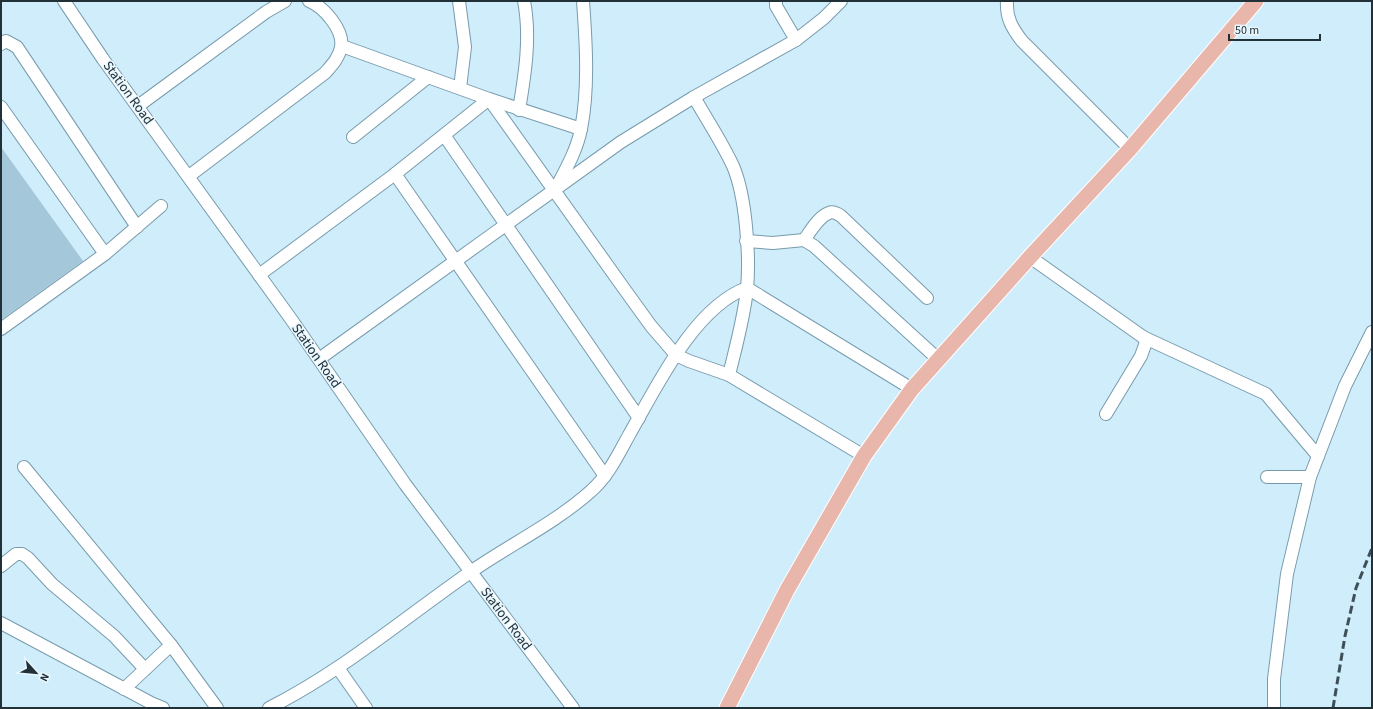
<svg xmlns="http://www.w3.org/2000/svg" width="1373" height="709" font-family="'Source Sans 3',sans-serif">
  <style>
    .building { fill: #a4c8da }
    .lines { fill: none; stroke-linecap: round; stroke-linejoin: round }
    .minor-casing { stroke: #789bac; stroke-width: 14 }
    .major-casing { stroke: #fff; stroke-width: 17 }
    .minor { stroke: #fff; stroke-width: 12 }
    .major { stroke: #e9b6ac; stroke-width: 15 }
    .rail { stroke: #3e4f57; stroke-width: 3; stroke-dasharray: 8 4; stroke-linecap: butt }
    .labels { text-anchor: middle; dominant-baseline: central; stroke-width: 3; stroke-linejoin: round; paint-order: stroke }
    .street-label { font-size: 14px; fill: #223037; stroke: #e9f7ff }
  </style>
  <rect width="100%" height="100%" fill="#cfedfb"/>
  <!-- building -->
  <polygon class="building" points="1,147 83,261 1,320"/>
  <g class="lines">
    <!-- minor casing -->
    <g class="minor-casing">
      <g id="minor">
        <polyline points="64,1 103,59 291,319 405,484 573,708"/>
        <polyline points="459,1 465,47 460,88"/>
        <polyline points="776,1 776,6 796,40"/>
        <path d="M1007,1C1006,18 1012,28 1022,41L1130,149"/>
        <polyline points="1,44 6,41 17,47 137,227"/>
        <polyline points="342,46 489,99 581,129"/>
        <path d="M694,97C707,120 722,142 733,166C746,196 750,256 747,289C744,318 736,346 729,375"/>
        <polyline points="138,106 266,12 285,1"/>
        <polyline points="1,107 105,254"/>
        <path d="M519,110C525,74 531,37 524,1"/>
        <polyline points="444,135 639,418"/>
        <polyline points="353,137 428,77"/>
        <polyline points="395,174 605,476"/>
        <path d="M189,176L325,73C332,65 339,58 341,47C344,30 324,7 309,1"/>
        <path d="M556,188C566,169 577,150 581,129C589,89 586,42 583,1"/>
        <path d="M804,240C810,232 819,216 829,213C833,211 838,214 841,216L927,298"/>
        <polyline points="746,241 773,243 804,240 814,246 939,360"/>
        <polyline points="1030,257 1143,337 1146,342 1141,356 1106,414"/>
        <polyline points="259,275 395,174 489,99 625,290 651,326 676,355 689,361 729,375 864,456"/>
        <polyline points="1,329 105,254 161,206"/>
        <polyline points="1143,337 1266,394 1318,456"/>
        <polyline points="319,359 621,142 694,97 796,40 824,18 841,1"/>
        <polyline points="24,467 171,645 217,708"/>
        <polyline points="1267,477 1310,477"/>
        <polyline points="1,566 16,554 22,554 28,558 52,584 114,636 145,669"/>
        <polyline points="1,623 151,703 163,708"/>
        <polyline points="338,668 366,708"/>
        <polyline points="124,689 171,645"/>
        <path d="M269,708C341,672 403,619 469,573C509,545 554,524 591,491C608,476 618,455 629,435C656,388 694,307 747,288L912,389"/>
        <polyline points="1274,708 1274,679 1287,574 1310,477 1345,386 1372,332"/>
      </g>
    </g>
    <!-- major casing -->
    <g class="major-casing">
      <polyline id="major" points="727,708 787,590 864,456 912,389 1030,257 1130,149 1256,1"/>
    </g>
    <!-- minor -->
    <use href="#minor" class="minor"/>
    <!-- major -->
    <use href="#major" class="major"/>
    <!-- rail -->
    <polyline class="rail" points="1333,708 1345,636 1356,588 1372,548"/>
  </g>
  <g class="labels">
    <!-- street labels -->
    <g class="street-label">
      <text transform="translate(128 93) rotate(54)">Station Road</text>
      <text transform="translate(316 356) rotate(55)">Station Road</text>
      <text transform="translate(506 619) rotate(53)">Station Road</text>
    </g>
  </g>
  <!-- border -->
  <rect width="1373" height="709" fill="none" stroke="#223037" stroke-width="4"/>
  <!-- north arrow -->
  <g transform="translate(36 673) rotate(117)" stroke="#e9f7ff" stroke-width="3" paint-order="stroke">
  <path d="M0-3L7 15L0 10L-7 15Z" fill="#223037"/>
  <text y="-6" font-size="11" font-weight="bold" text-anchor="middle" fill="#223037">N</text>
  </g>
  <!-- scale -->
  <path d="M1229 34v6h91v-6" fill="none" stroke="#223037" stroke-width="2"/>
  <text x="1235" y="34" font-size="12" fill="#223037" stroke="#e9f7ff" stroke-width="3" paint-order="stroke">50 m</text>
</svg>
